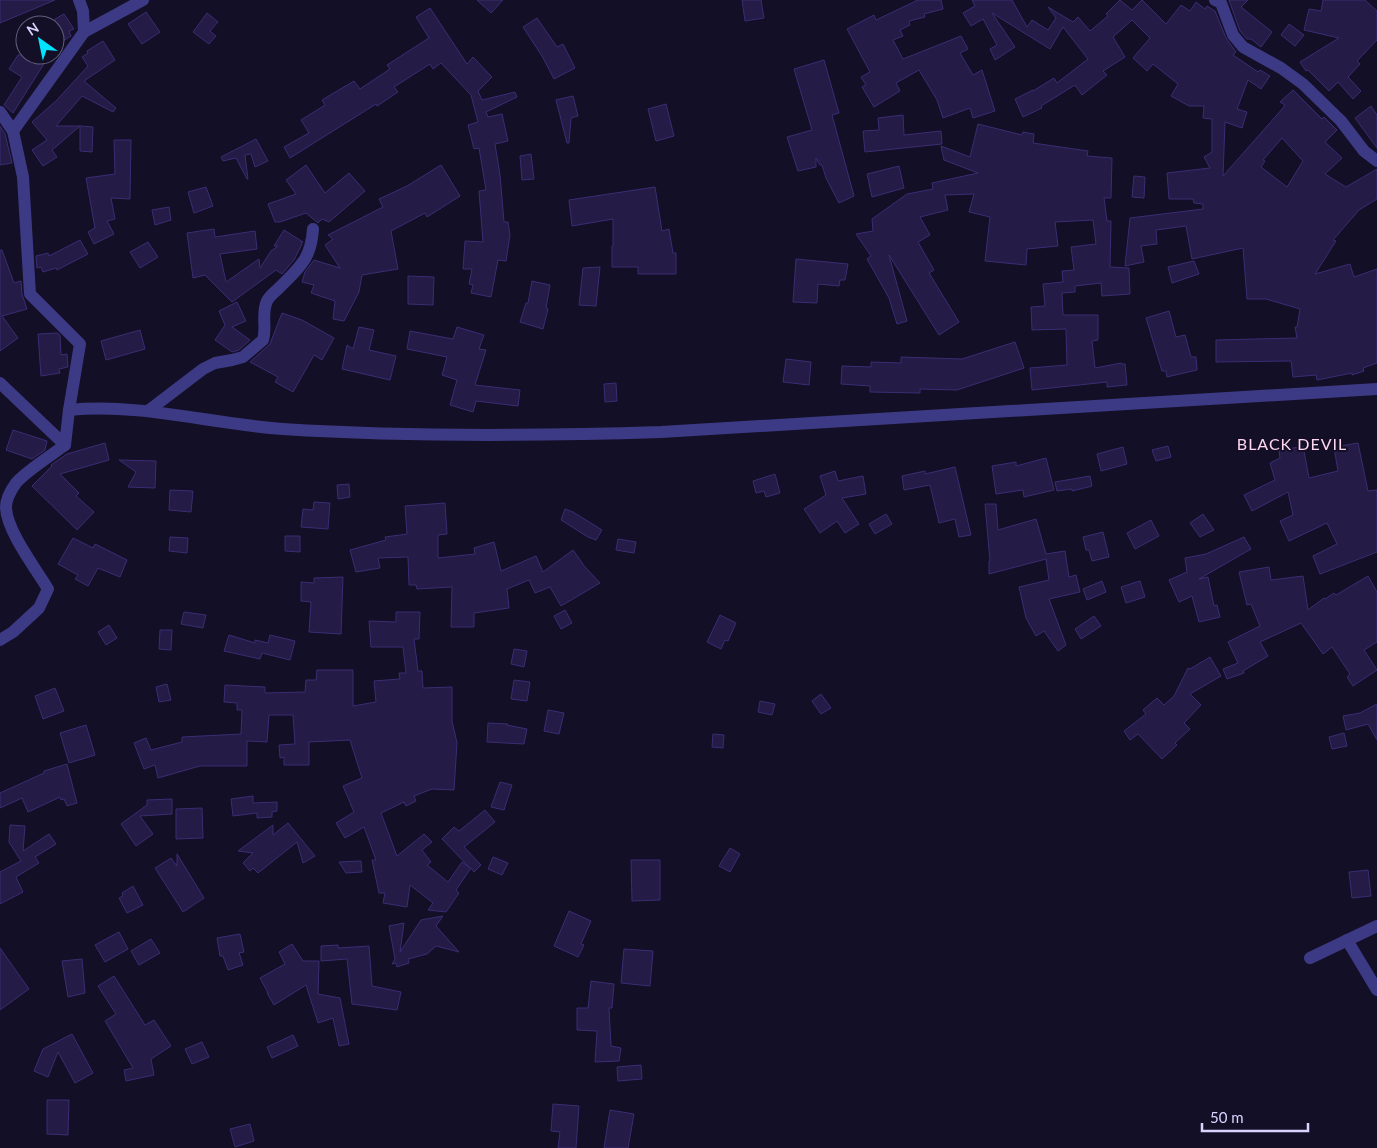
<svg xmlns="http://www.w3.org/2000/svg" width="1377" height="1148" font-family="Lato,sans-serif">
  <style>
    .building { fill: #241b47; stroke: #3b2d73; fill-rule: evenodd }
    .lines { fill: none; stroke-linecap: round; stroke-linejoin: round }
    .minor { stroke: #3d3a85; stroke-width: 12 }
    .labels { text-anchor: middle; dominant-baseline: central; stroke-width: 4; stroke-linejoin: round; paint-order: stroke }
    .quarter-label { font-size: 16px; letter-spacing: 1px; fill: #ffd6f0; stroke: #130f26 }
  </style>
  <rect width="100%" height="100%" fill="#130f26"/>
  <!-- building -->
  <g class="building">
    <polygon points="0,0 55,0 0,23"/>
    <polygon points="477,0 503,0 491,13"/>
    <polygon points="742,0 761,0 764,18 745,21"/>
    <polygon points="918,0 941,0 943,9 924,14 925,17 909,21 910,25 900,30 903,36 893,40 903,59 961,36 968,49 960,53 973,75 982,70 995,111 973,118 970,108 943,118 937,100 919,70 896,83 900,91 874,107 862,87 866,85 861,77 870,72 847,29 874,15 876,20"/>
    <path d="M972,0H1012L1027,27L1032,20L1048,30L1056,18L1048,7L1073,22L1078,17L1090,31L1108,16L1106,14L1120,0L1132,10L1142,0L1166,24L1181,5L1190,11L1196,2L1205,9L1207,6L1215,11L1226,38L1236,52L1233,55L1258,72L1260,70L1270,76L1261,89L1248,80L1237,109L1247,112L1242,128L1225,122L1223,176L1283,108L1285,105L1280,102L1293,90L1322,119L1324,117L1337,130L1325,142L1342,158L1325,174L1346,187L1377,169V199L1359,210L1333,240L1336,241L1315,274L1350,264L1354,277L1377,269V363L1363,368L1364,371L1352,375V373L1317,380L1316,375L1293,377L1291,361L1216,362V340L1297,338L1295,327H1297L1300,309L1266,299H1247L1243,248L1192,259L1186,226L1156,230L1157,244L1141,246L1144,262L1125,266L1130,218L1203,209V204L1194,203L1193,199H1169L1167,173L1210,168L1204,157L1212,152V119L1203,118L1204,106H1189L1171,96L1178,84L1153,64L1147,71L1133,58L1150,38L1132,20L1113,37L1125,57L1103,71L1107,75L1082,95L1075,85L1041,106L1042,108L1023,117L1015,99L1033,90V91L1054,78L1057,83L1088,59L1063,27L1050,49L992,13L1015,47L995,60L990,49L997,45L983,19L971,26L963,13L975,6ZM1282,138L1303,161L1287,187L1261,167L1265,161L1263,160Z"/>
    <polygon points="1229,0 1248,0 1241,7 1272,32 1261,47 1251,39 1247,39 1240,31"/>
    <polygon points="1323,0 1365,0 1377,11 1377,40 1357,61 1360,64 1348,77 1361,91 1353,99 1338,82 1329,91 1308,70 1306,71 1300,62 1339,38 1304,30 1309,9 1321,11"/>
    <polygon points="430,8 467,64 473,57 492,77 478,91 482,100 515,92 517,97 486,112 488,117 502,114 508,141 495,144 500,175 504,222 508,222 510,235 506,261 498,260 491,297 471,293 473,285 469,284 472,269 463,269 465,241 483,242 479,191 486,190 479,148 474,149 468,125 478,122 471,95 441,63 433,69 430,64 394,87 398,92 377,106 376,104 290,158 284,147 309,133 301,120 325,105 322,100 354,81 360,89 390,69 387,65 429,38 416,17"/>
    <polygon points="146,12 160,32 142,44 128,24"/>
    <polygon points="207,13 218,22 210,31 216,36 209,44 193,32"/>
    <polygon points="64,14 74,29 69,31 71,36 55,46 55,19"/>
    <polygon points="537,18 557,47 563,44 575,68 554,79 542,56 523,27"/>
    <polygon points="1289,24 1304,35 1295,46 1281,35"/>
    <polygon points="103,41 115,60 84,81 116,108 113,112 82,96 56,126 80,126 52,150 57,157 43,166 32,150 47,140 32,122 56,101 88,66 82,57 88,53 87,51"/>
    <polygon points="18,55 40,55 47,59 13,113 4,105 22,77 9,69"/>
    <polygon points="824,60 839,113 832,115 854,196 839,203 826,178 822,165 820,165 816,158 816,167 798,171 787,137 812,130 794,69"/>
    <polygon points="573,96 578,116 571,118 569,143 567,143 556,100"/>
    <polygon points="666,104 674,136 656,141 648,109"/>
    <polygon points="1371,106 1377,115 1377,148 1355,118"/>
    <polygon points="903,115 904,135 941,131 942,144 865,152 863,131 879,130 878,118"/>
    <polygon points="978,124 1022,135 1023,132 1034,134 1033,143 1088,151 1087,156 1112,158 1111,198 1104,198 1107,221 1111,221 1110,267 1129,268 1130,294 1102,296 1101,283 1075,286 1075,292 1062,293 1063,315 1098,315 1098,340 1092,341 1095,368 1121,363 1122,364 1125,364 1127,385 1107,387 1107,382 1032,390 1030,368 1067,365 1066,329 1032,330 1031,307 1045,306 1043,284 1063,282 1062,271 1074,270 1071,247 1096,244 1093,220 1055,222 1058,246 1027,249 1026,265 985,261 990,217 969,212 974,194 945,195 948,210 920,217 930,235 918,242 934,270 929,273 959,322 939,335 889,255 907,321 897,324 889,298 867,259 871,256 856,234 873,231 872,219 907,194 933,189 932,183 978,173 944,160 941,146 970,157"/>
    <polygon points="0,126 5,134 12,163 0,165"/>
    <polygon points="80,126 93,127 92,152 80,151"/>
    <polygon points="256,139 268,161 255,167 251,154 245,155 248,179 247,179 236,158 223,161 221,157"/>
    <polygon points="114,140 131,140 130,199 111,198 115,219 107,221 114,234 94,244 88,232 95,228 86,178 115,174"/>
    <polygon points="531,154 534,179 522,180 520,156"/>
    <polygon points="306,165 325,193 349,173 365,191 329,222 322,219 318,223 306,213 280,222 275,222 268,204 296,194 286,180"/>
    <polygon points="441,165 460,196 427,217 425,213 391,231 398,269 362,275 359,292 344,321 333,319 335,301 311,293 314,285 302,282 305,272 314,260 340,268 325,245 333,239 328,235 383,207 379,199 407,186"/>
    <polygon points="899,166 904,188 872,197 867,174"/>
    <polygon points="1134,176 1145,177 1144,198 1132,197"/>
    <polygon points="206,187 213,206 194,213 188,192"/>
    <polygon points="655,187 662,231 669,229 673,253 676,253 676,274 638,274 638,267 612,267 612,246 613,246 613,219 572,226 569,200"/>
    <polygon points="169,207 171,220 155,225 152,210"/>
    <polygon points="214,229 215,237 255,231 257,249 220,254 226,282 259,259 260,268 271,251 278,246 274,246 284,230 303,242 301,242 302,244 294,260 282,274 276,270 232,302 205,275 193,278 187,233"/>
    <polygon points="80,240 88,254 57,270 56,268 43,272 41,267 37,268 36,256 48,253 49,256"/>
    <polygon points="148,242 158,257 140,268 130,252"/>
    <polygon points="0,250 2,250 14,283 21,281 22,294 27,309 2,316 18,338 0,351"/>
    <polygon points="796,259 848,264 845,280 840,280 839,286 818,284 817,303 793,302"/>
    <polygon points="1194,261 1199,274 1172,283 1168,267"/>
    <polygon points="600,267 596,306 579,305 583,268"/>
    <polygon points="408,276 434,277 433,305 408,304"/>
    <polygon points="532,281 550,285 546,308 548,309 543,329 520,322 526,303 528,303"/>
    <polygon points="237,302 246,321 232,327 250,340 239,350 232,352 215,340 225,325 219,311"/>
    <polygon points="1169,311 1176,337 1185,335 1191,357 1196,357 1197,370 1167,377 1166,371 1162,371 1146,318"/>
    <polygon points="282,313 302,320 334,338 322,360 314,355 293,392 275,382 278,377 250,362 270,344"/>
    <polygon points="359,327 374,330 369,350 396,356 390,380 342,369 347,345 353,349"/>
    <polygon points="457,327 484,335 479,349 486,350 475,385 520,390 518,406 476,401 473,412 450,405 457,380 442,375 447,357 407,349 410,331 453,339"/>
    <polygon points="140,330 145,349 106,360 101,341"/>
    <polygon points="57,333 60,335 61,355 67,354 68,367 59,369 60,373 41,376 38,334"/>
    <polygon points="1015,342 1024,368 957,390 920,389 920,393 870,392 870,386 841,384 842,366 871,367 871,362 901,363 901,357 962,359"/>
    <polygon points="786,359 811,362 809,385 783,382"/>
    <polygon points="616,383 617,401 605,402 604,384"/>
    <polygon points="13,430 47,441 45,450 32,459 6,450"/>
    <polygon points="105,443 109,460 60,474 79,493 76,496 94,512 77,530 32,486 52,466 51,465 67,454"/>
    <polygon points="1358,443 1368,491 1377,490 1377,552 1320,574 1313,556 1337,544 1327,523 1289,541 1280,521 1293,515 1288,492 1252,511 1244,495 1275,480 1270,463 1280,458 1279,451 1303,446 1309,478 1338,471 1334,447"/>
    <polygon points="1168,446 1171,457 1156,461 1152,450"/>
    <polygon points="1123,447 1127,464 1101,471 1097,454"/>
    <polygon points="1046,458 1054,490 1024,497 1023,490 996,494 992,466 1016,462 1016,466"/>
    <polygon points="119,460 156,461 155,488 128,487 136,472"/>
    <polygon points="955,467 971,535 959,537 955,519 939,523 930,485 904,490 902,476 925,471 925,474"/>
    <polygon points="835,471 838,481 863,476 866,494 842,498 859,524 845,533 837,521 820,533 804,509 826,495 820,476"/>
    <polygon points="775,474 780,493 766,497 764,491 756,493 753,481"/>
    <polygon points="1090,476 1092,486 1072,491 1072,489 1057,491 1055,482"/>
    <polygon points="349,484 350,497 338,499 337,485"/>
    <polygon points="170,490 193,491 191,512 169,510"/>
    <polygon points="314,502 330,503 328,529 301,527 303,509 313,510"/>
    <polygon points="445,503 447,534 438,535 438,558 475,554 474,548 494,542 501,571 536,556 543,572 573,550 585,567 600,583 561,606 550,587 535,593 529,580 507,589 509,608 474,613 474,627 451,627 452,587 417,589 416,585 409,585 408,557 378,558 380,568 356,572 350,550 386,540 385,537 407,534 405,506"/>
    <polygon points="985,504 996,504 998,530 1036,519 1046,554 1065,551 1069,577 1076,575 1080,592 1049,599 1066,645 1058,651 1044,631 1036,636 1026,618 1019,587 1049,580 1046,559 989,574 989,561 990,561"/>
    <polygon points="565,509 573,512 602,530 596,540 588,537 561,520"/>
    <polygon points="886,514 892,524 875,534 869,524"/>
    <polygon points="1203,514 1214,530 1200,537 1190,523"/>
    <polygon points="1151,520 1159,536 1135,549 1127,533"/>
    <polygon points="1103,532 1109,557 1092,561 1089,550 1086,550 1083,537"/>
    <polygon points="285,536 300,536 300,552 285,551"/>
    <polygon points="170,537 188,538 187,553 169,551"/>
    <polygon points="1244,537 1251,549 1199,579 1208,577 1214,606 1217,605 1220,617 1199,622 1192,596 1179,602 1169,580 1187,572 1185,558 1206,554"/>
    <polygon points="73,538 93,548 95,544 127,560 120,577 98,568 88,586 75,579 78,575 58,564"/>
    <polygon points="618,539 636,542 634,553 616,550"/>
    <polygon points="1269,567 1271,580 1303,576 1308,610 1324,598 1325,599 1334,593 1336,595 1368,576 1377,592 1377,642 1364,650 1377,670 1353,686 1347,677 1350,674 1332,647 1323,654 1301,623 1260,642 1268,656 1243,671 1244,673 1227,679 1223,669 1238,663 1228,642 1260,626 1251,604 1247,605 1239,572"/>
    <polygon points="343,577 341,634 309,632 311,602 301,601 301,582 314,583 314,578"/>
    <polygon points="1102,581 1106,592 1087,600 1083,589"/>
    <polygon points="1140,581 1145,597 1126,603 1121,587"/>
    <polygon points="565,610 572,623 561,629 554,616"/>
    <polygon points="184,612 206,615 203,628 181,624"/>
    <polygon points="396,612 420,612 419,639 414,639 418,671 422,671 423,688 452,687 452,721 457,743 454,790 432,789 414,796 416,801 406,806 404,802 381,813 397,856 424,834 432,842 422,850 431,862 427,865 448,882 462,862 470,868 442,839 454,827 459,831 485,810 495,822 464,847 481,865 474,872 471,868 456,890 459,893 446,912 428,910 433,903 410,885 407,907 383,903 385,893 379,893 372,860 376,860 364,827 345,838 336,823 354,812 343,786 362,778 350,740 309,742 309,765 284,765 284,757 280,758 279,745 295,744 293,715 269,715 267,742 247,741 247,766 200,766 158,778 155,765 144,769 134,743 146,738 151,750 182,742 182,737 241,734 242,710 237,710 237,703 224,702 225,685 265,687 265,693 305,692 306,680 316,680 317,670 353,670 353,706 376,702 374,681 400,679 399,673 406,673 403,647 371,647 369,621 396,622"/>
    <polygon points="720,615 736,623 728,641 725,640 721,649 707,642"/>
    <polygon points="1094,616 1101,626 1081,639 1075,629"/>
    <polygon points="109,625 117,638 106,645 98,632"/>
    <polygon points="160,630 172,630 171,650 159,649"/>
    <polygon points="229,635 255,643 255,640 268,643 270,635 295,641 290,660 262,653 260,659 224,651"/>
    <polygon points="514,649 527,651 524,667 511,664"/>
    <polygon points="1210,657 1221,676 1190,694 1201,705 1184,723 1190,729 1175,743 1177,745 1162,759 1138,734 1130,740 1124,731 1146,714 1143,710 1157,698 1164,705 1174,696 1188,668 1190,669"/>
    <polygon points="514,680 530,682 527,701 511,699"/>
    <polygon points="167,684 171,700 159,702 156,687"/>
    <polygon points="55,688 64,711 43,719 35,696"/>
    <polygon points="821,694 831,708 821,714 812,701"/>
    <polygon points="760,701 775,704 772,715 758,712"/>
    <polygon points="1377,704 1377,740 1368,724 1346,730 1343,716 1360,713"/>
    <polygon points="548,710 564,713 559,734 544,731"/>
    <polygon points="488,723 508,724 507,725 527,729 524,744 487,742"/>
    <polygon points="86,725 95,755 69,763 60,733"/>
    <polygon points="1344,733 1347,746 1332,749 1329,737"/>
    <polygon points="713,734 724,735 723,748 712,747"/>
    <polygon points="67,764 77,803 67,806 64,799 61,800 60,797 28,812 22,798 0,808 0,793 44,773 44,771"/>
    <polygon points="500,782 512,785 504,810 491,807"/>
    <polygon points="253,796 253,803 277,802 277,811 272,812 272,817 257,818 257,813 233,816 231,799"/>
    <polygon points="172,799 172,814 140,816 153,834 136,846 121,824 147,805 147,800"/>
    <polygon points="202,808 203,838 176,839 176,809"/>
    <polygon points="288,823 315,856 303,863 297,842 258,873 253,868 250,871 243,863 253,853 238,851 273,825 273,835"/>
    <polygon points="10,825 25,826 23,851 49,834 56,844 35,857 39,863 16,877 23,892 0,904 0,872 21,861 9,842"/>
    <polygon points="730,848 740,854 730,872 719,866"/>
    <polygon points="177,854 204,898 183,912 155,868 171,858 177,866"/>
    <polygon points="493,857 508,863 502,875 488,869"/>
    <polygon points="631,860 660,860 660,900 632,901"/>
    <polygon points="361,861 362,872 346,873 339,862"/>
    <polygon points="1368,870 1371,896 1352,898 1349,872"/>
    <polygon points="133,886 143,905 127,913 119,898 123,896 122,893"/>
    <polygon points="569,911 591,921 581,944 584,945 578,957 554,946"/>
    <polygon points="443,916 436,926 459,952 436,946 427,954 408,959 409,963 397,967 396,963 392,964 395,959 389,926 404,923 400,952 421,920"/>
    <polygon points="119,932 128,949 105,962 95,945"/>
    <polygon points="240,934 244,952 239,953 243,965 228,970 223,956 220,956 217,938"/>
    <polygon points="151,939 160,953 139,965 131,951"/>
    <polygon points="292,944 303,961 319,961 318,994 340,998 349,1044 339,1046 333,1018 318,1023 306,985 274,1005 267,993 268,993 260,978 285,964 279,952"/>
    <polygon points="338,945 338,948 369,946 372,986 401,992 397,1010 352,1004 347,959 321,961 321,946"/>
    <polygon points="0,948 29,989 0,1010"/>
    <polygon points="624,949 653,951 650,986 621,983"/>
    <polygon points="82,959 85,993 68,997 62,961"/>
    <polygon points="114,976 145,1025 154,1020 171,1046 151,1059 154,1075 126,1081 124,1070 133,1068 105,1021 116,1014 98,986"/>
    <polygon points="591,981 614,984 612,1008 609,1008 611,1046 621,1048 619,1061 595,1062 597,1031 577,1030 577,1008 588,1008"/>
    <polygon points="72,1034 93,1073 75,1083 58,1052 48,1077 34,1071 43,1049"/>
    <polygon points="293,1035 298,1046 272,1058 267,1047"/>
    <polygon points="202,1042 209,1057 192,1064 185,1049"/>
    <polygon points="641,1065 642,1079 618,1081 617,1067"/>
    <polygon points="47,1100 69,1100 68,1135 47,1134"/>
    <polygon points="553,1104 579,1106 576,1148 558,1148 560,1132 551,1131"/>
    <polygon points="610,1110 634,1114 628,1148 604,1148"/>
    <polygon points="250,1124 254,1141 235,1147 230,1129"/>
  </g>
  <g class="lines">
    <!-- minor -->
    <g class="minor">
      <polyline points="1215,0 1221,3 1233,35 1243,47 1281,68 1303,84 1341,121 1364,151 1377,161"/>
      <polyline points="84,32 143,0"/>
      <polyline points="0,112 13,131 23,177 30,294 80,344 69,410"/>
      <polyline points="13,131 84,32 83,11 79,0"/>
      <path d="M0,383L65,445L69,410C142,403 211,424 283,429C409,437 535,436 661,432L1377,389"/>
      <path d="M148,411L203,369L215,363L232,360L243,357L263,340C267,327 261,313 267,301C269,296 275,292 280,287C300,267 311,259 313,229"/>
      <path d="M0,640L13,632L39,608L48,589C36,569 6,530 6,507C6,498 11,490 16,483C25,472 53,454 65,445"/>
      <polyline points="1347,940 1377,990"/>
      <polyline points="1310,958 1377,926"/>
    </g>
  </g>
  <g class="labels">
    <!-- quarter labels -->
    <g class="quarter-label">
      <text x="1292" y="443">BLACK DEVIL</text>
    </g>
  </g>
  <!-- north arrow -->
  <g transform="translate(40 40) rotate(327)"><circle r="24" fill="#130f26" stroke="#625e7d"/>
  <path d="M0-4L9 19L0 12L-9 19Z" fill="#00e5ff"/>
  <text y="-8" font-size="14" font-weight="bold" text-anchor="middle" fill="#d9d4ff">N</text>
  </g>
  <!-- scale -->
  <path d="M1202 1123v8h106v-8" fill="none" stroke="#d9d4ff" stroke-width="2.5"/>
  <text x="1210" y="1123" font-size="15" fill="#d9d4ff" stroke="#130f26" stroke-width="4" paint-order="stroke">50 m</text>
</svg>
